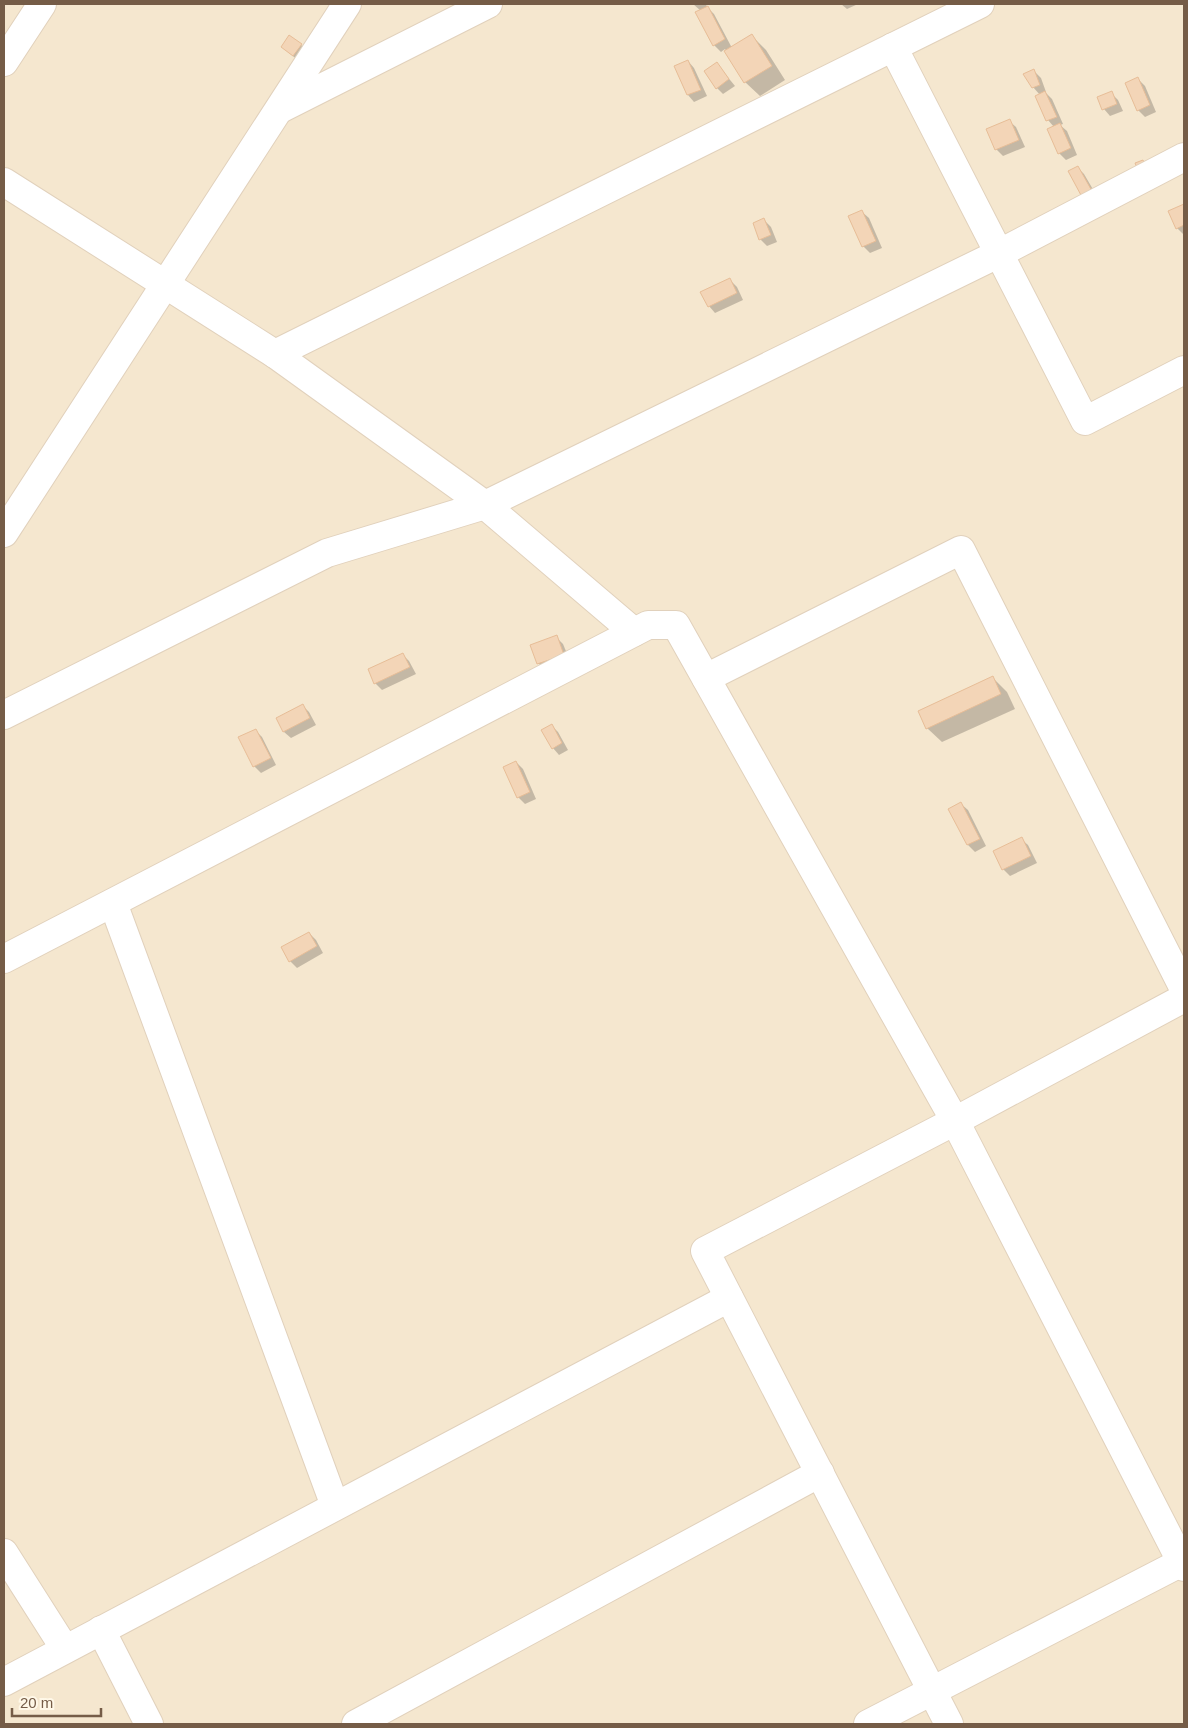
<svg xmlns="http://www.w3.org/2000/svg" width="1188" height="1728" font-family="Helvetica,sans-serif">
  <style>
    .residential { fill: #f5e7cf }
    .shadow { fill: #0003 }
    .building { fill: #f3d5b7; stroke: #e7bd97 }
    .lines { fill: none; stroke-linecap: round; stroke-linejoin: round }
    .minor-casing { stroke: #e1d1bc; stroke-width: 30 }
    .minor { stroke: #fff; stroke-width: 28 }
  </style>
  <rect width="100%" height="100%" fill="#fdf5e1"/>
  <!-- residential -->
  <rect class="residential" x="4" y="4" width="1180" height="1720"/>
  <!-- shadow -->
  <g class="shadow">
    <polygon points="693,4 706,4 707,7 714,14 732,48 751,35 766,50 785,80 760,96 745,82 725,49 721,52 714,45 701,11"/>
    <polygon points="841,4 858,4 847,9"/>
    <polygon points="301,45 308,51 300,62 282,47"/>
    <polygon points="688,61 694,68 707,96 694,102 688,95"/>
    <polygon points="717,64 735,86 723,94 717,88"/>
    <polygon points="1034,71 1041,78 1046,92 1045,92 1052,99 1063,124 1060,125 1067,131 1077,155 1066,160 1059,153 1054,127 1048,120 1040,95 1033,87"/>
    <polygon points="1138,79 1145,86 1156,112 1145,117 1138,110"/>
    <polygon points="1111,93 1118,100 1123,111 1110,116 1104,109 1099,98"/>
    <polygon points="1009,121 1016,127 1025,147 1003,156 996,149"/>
    <polygon points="1077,167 1084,174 1098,198 1090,203"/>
    <polygon points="1184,206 1184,235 1177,228 1170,212"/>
    <polygon points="862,212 869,218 882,248 870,253 863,246"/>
    <polygon points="764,220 771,227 777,242 767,246 760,239"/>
    <polygon points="730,280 737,287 743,300 715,313 709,306"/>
    <polygon points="556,637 563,644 570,661 545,670 538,663"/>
    <polygon points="402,654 409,661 416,674 382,690 375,683"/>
    <polygon points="993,678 1007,692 1015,709 942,742 927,728"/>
    <polygon points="302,705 309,712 316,725 291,738 284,732 277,719"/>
    <polygon points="551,725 558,732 568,750 559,755 553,748"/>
    <polygon points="255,730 262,737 276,765 261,773 254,766 240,738"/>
    <polygon points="516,762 523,769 536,799 525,804 518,797"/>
    <polygon points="961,804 968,810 986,846 975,852 968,845 950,810"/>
    <polygon points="1021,839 1028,845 1037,863 1010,876 1003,869 995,852"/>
    <polygon points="309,933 316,940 323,953 297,968 290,961 283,948"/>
  </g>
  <!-- building -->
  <g class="building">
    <polygon points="708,6 725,39 713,46 695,12"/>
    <polygon points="752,34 772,66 744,83 724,51"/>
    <polygon points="289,35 302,44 293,56 281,47"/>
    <polygon points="688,60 701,90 687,95 674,66"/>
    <polygon points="717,62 729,79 716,89 704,71"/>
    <polygon points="1034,69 1040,85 1032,88 1023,74"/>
    <polygon points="1138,77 1150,105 1137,111 1125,83"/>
    <polygon points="1045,91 1057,117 1046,121 1035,96"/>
    <polygon points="1112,91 1117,104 1102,110 1097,97"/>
    <polygon points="1010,119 1019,140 995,150 986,129"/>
    <polygon points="1060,123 1071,148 1058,154 1047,129"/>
    <polygon points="1143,160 1147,171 1139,173 1135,163"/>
    <polygon points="1078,166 1092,191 1082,197 1068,171"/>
    <polygon points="1184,204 1184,225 1176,229 1168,211"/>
    <polygon points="862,210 876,241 862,247 848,216"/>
    <polygon points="764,218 771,235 759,240 753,223"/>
    <polygon points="730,278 737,293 708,307 700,292"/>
    <polygon points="557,635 564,655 537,664 530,645"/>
    <polygon points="403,653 410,667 374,684 368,669"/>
    <polygon points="993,676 1001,694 926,729 918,711"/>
    <polygon points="303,704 310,718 283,732 276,718"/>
    <polygon points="552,724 562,743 552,749 541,730"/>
    <polygon points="256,729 271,758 253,767 238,737"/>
    <polygon points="516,761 530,792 517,798 503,767"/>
    <polygon points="961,802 980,839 967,845 948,809"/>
    <polygon points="1022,837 1031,856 1002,870 993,851"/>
    <polygon points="309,932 317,946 289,962 281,947"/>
  </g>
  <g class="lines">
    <!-- minor casing -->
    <g class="minor-casing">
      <g id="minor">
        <polyline points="893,47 1085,421 1184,370"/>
        <polyline points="4,62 42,4"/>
        <polyline points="280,109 488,4"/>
        <polyline points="4,182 275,354 485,505 634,632"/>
        <polyline points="275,354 980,4"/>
        <polyline points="4,533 347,4"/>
        <polyline points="706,678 961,550 1184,989"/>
        <polyline points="4,715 327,553 485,505 1000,253 1184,157"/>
        <polyline points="113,903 335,1506"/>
        <polyline points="4,959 648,625 676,625 955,1121 1184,1567"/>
        <polyline points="4,1553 65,1649"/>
        <polyline points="101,1630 149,1724"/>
        <polyline points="4,1682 729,1298"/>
        <polyline points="356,1724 820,1473"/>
        <polyline points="868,1724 1184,1561"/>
        <polyline points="949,1724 705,1251 955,1121 1184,998"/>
      </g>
    </g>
    <!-- minor -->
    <use href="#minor" class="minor"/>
  </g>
  <!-- border -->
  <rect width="1188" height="1728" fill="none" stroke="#755c47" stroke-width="10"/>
  <!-- scale -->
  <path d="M12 1708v8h89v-8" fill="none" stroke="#755c47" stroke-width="2.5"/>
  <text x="20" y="1708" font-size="15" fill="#755c47" stroke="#fff8e8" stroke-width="4" paint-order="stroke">20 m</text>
</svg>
